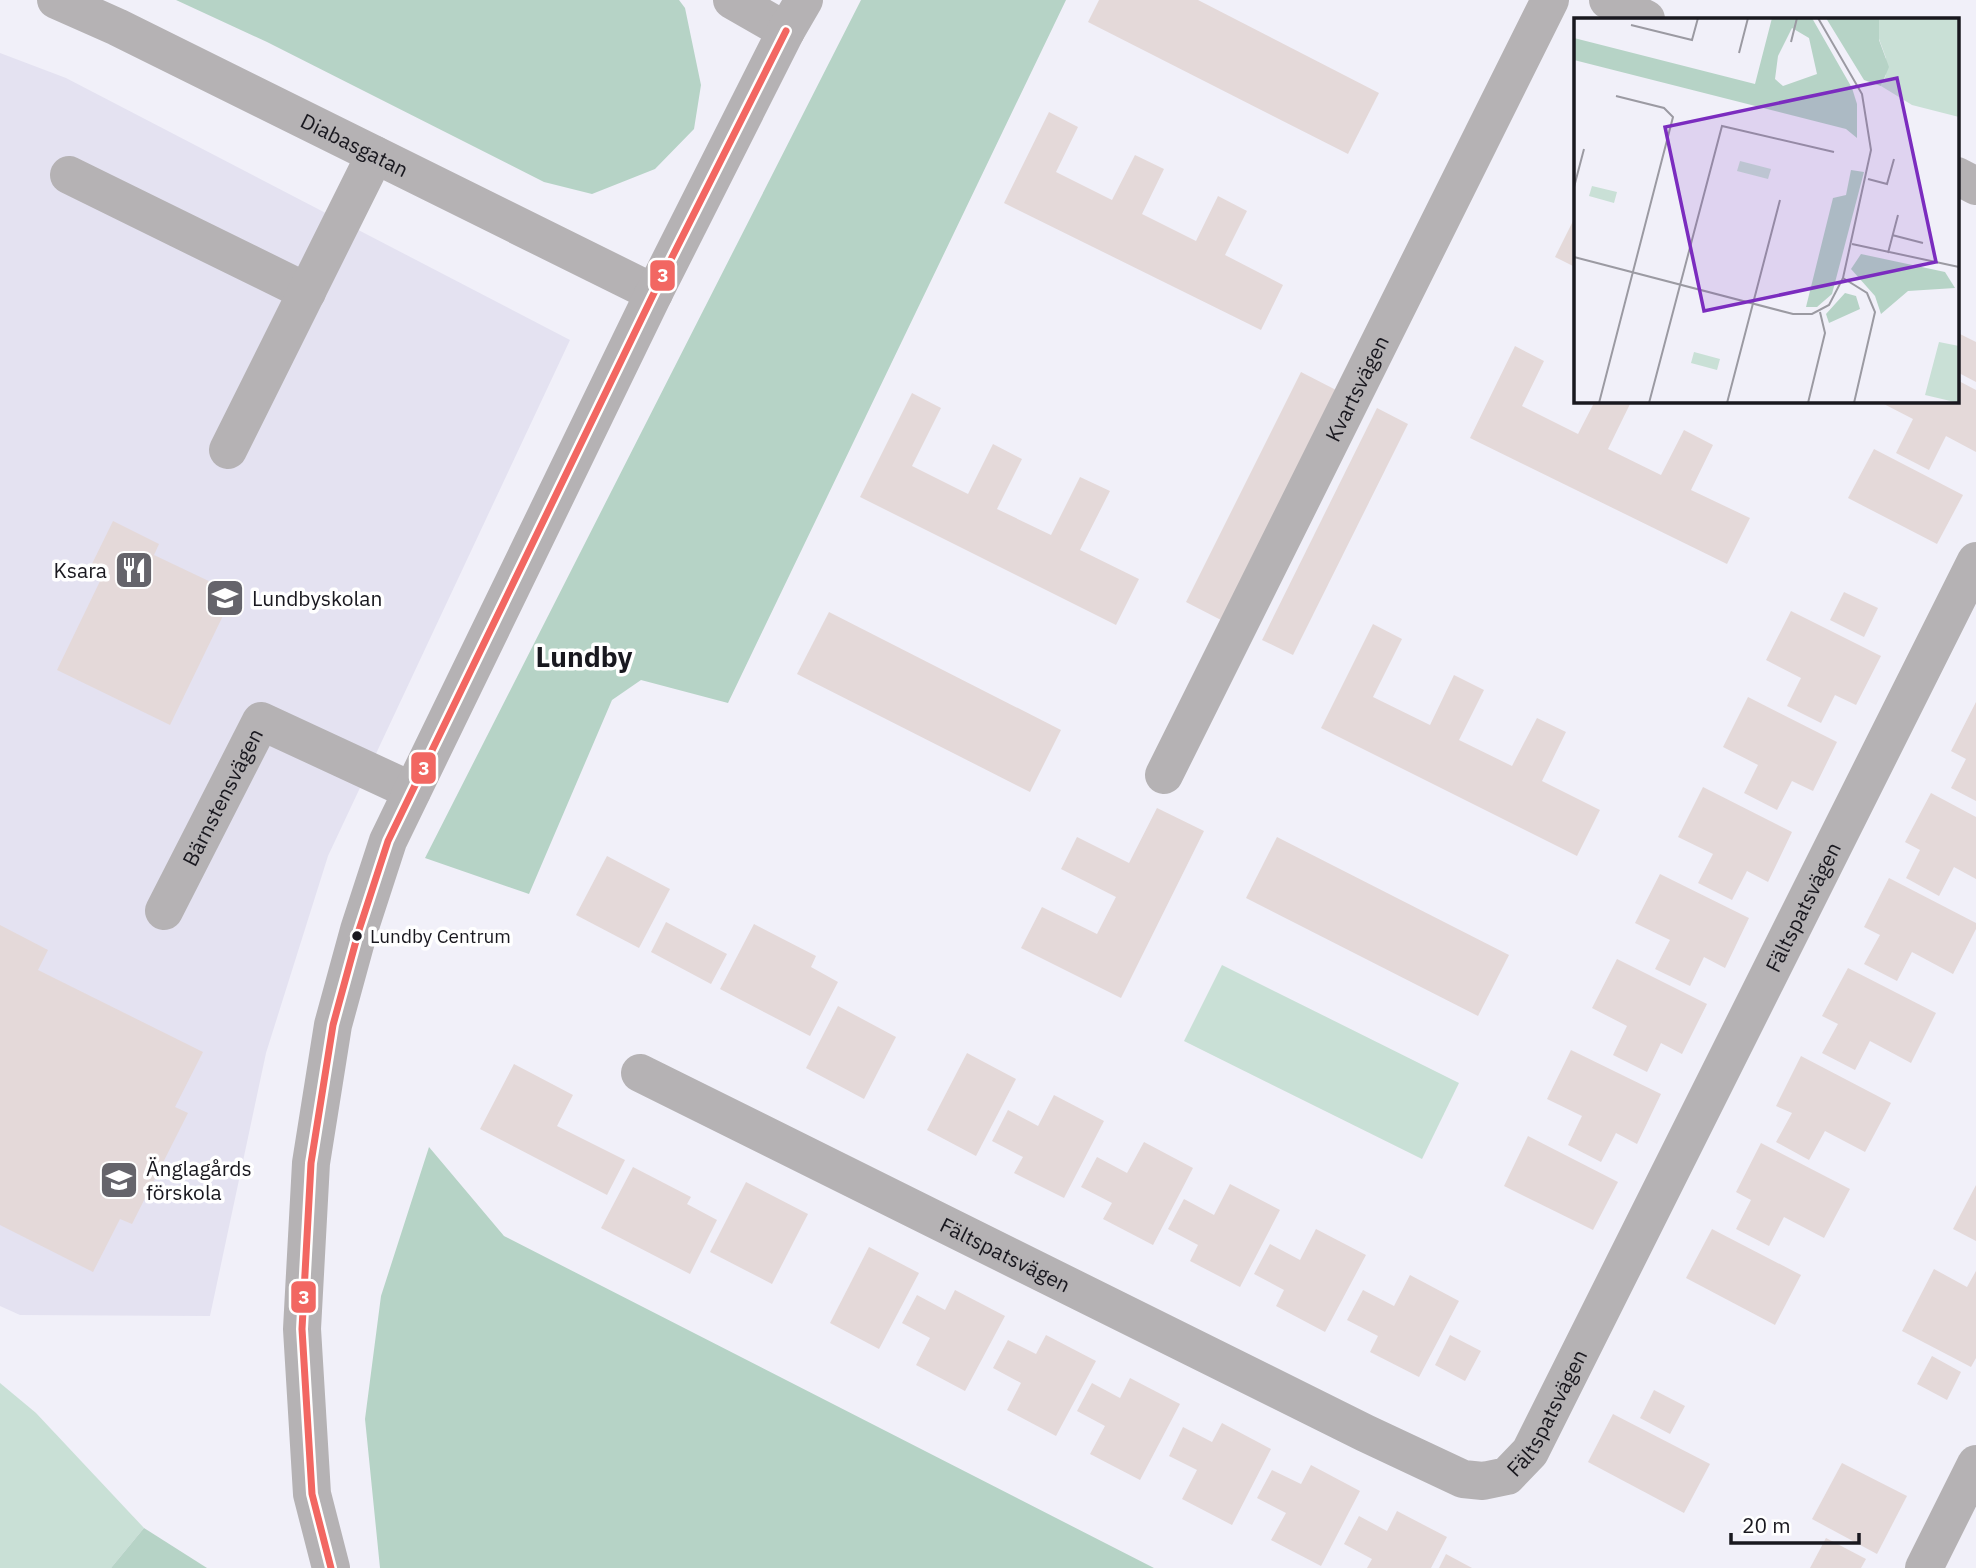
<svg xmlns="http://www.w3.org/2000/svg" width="1976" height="1568" font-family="'IBM Plex Sans',sans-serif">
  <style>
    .built { fill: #e4e2f1 }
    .green { fill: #c9e0d6 }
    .forest { fill: #b6d3c6 }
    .building { fill: #e4d9d9 }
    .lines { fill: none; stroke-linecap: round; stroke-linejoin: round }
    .minor { stroke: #b5b2b4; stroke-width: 38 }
    .bus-1-casing { stroke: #fff; stroke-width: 12 }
    .bus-1 { stroke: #f26762; stroke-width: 7 }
    .bus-dot { fill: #19181f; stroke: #fff; stroke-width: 2.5 }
    .labels { text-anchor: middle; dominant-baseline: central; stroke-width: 7; stroke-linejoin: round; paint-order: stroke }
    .bus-label { font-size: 19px; fill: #19181f; stroke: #fff; text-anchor: start }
    .street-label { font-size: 21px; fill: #19181f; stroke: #fff }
    .poi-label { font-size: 21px; fill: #19181f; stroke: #fff; text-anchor: start }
    .district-label { font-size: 28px; font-weight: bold; fill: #19181f; stroke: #fff }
    .inset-road { fill: none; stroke: #9b9aa2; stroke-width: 2 }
    .view { fill: #7b2cbf; fill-opacity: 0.15; stroke: #7b2cbf; stroke-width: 3.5 }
    .inset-edge { fill: none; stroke: #19181f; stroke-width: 3.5 }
    .line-badge { stroke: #fff; stroke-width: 2.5 }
    .badge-label { font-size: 19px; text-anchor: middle; font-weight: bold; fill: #fff }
  </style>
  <rect width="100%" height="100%" fill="#f1f0f9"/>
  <!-- built -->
  <polygon class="built" points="0,53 66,78 570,340 328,856 266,1053 210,1316 20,1315 0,1306"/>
  <!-- green -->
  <g class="green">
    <polygon points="1222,965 1459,1083 1422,1159 1184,1041"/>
    <polygon points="0,1383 36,1413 144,1528 111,1568 0,1568"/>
  </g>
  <!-- forest -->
  <g class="forest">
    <polygon points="176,0 679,0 685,8 701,85 694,129 655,169 592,194 544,182 267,42"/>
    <polygon points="861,0 1066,0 728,703 641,680 612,700 529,894 425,858"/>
    <polygon points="429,1147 504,1236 1154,1568 380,1568 365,1419 381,1296"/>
    <polygon points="144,1528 207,1568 111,1568"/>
  </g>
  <!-- building -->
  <g class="building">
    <polygon points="1099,0 1198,0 1379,93 1348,154 1088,22"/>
    <polygon points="1049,112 1078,127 1056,172 1112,200 1135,155 1164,169 1142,214 1196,241 1218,196 1247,211 1225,255 1283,285 1261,330 1004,203"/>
    <polygon points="1575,217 1575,267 1555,257"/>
    <polygon points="1958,333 1976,342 1976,382 1957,372"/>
    <polygon points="1515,346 1544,361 1522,406 1578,434 1595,401 1625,401 1630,404 1608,449 1661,475 1684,430 1713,445 1691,490 1750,518 1727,564 1470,438"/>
    <polygon points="1301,372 1336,390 1221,620 1186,602"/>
    <polygon points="1957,380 1976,390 1976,452 1946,436 1929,470 1896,453 1913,419 1878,401 1957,401"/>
    <polygon points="912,393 941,408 912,466 968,494 993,444 1022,459 997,509 1051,535 1080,477 1110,491 1080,550 1139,579 1116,625 860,497"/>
    <polygon points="1377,408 1408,424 1293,655 1262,640"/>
    <polygon points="1874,449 1963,495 1937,544 1848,498"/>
    <polygon points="113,521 159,544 154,555 234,593 170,725 57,670 102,577 89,570"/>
    <polygon points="1844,592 1878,608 1864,637 1830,620"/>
    <polygon points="1791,611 1881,656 1856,705 1835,695 1821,723 1787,706 1801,678 1766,660"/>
    <polygon points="829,612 1061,730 1030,792 797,674"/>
    <polygon points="1373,624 1402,639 1373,697 1430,725 1454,675 1484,690 1459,740 1512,766 1537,718 1566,732 1542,781 1600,810 1577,856 1321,728"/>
    <polygon points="1748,697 1837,742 1813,791 1792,781 1777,810 1744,793 1758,765 1723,747"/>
    <polygon points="1976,702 1976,801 1951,788 1966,759 1951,751"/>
    <polygon points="1703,787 1792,832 1768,882 1747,871 1732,900 1698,883 1713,854 1678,837"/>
    <polygon points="1931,793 1976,817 1976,879 1954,867 1939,896 1906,878 1920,850 1905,842"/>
    <polygon points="1157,808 1204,831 1121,998 1021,948 1042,907 1097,934 1116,897 1061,869 1077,837 1129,863"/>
    <polygon points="1277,837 1509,955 1478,1016 1246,898"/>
    <polygon points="607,856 670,889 639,948 576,915"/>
    <polygon points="1660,874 1749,918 1725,968 1704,957 1690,986 1655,969 1670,940 1635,923"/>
    <polygon points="1889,878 1976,923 1976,929 1953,974 1912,952 1897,981 1864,964 1880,935 1864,927"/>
    <polygon points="666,922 727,954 711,984 651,952"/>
    <polygon points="754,924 816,956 811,967 838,982 810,1036 720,989"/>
    <polygon points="0,925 48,950 38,970 203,1052 175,1107 188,1113 132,1224 120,1219 93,1272 0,1225"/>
    <polygon points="1617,959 1707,1004 1682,1054 1661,1043 1647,1072 1613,1055 1627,1026 1592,1008"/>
    <polygon points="1848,968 1936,1013 1911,1063 1870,1041 1855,1070 1822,1053 1838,1024 1822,1016"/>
    <polygon points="838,1006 896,1037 864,1099 806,1068"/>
    <polygon points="1571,1050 1661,1094 1637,1144 1616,1133 1601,1162 1568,1145 1582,1116 1547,1099"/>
    <polygon points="967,1053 1016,1079 976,1156 927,1130"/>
    <polygon points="1801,1056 1891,1103 1865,1152 1825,1131 1809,1160 1776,1142 1792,1113 1776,1106"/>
    <polygon points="514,1064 573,1095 557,1126 625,1160 607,1195 480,1129"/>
    <polygon points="1054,1095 1104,1121 1064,1198 1014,1173 1023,1157 992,1141 1008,1110 1038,1126"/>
    <polygon points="1528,1136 1618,1182 1593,1230 1504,1186"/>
    <polygon points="1144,1142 1193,1168 1153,1245 1103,1219 1112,1203 1081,1187 1097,1157 1127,1173"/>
    <polygon points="1761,1143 1850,1189 1824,1238 1784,1217 1769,1246 1736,1229 1751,1200 1736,1192"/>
    <polygon points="633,1167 691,1197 687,1204 717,1220 690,1274 601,1228"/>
    <polygon points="746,1182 808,1214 772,1284 710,1252"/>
    <polygon points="1230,1184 1280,1210 1240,1287 1190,1261 1198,1245 1168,1229 1184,1199 1214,1215"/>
    <polygon points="1976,1185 1976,1241 1953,1229"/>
    <polygon points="1316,1229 1366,1255 1325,1332 1276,1306 1284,1290 1254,1274 1270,1244 1300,1260"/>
    <polygon points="1712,1229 1801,1275 1775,1325 1686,1278"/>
    <polygon points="869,1247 919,1273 879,1349 830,1323"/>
    <polygon points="1934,1269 1967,1287 1976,1271 1976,1358 1971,1367 1902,1331"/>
    <polygon points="1410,1275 1459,1301 1419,1377 1370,1352 1378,1336 1347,1320 1363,1290 1394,1306"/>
    <polygon points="955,1290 1005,1316 965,1391 916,1365 930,1338 902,1323 917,1295 945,1310"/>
    <polygon points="1046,1335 1096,1361 1056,1436 1007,1410 1021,1383 993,1368 1008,1340 1036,1354"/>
    <polygon points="1450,1335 1481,1351 1465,1381 1435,1365"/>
    <polygon points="1932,1356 1961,1372 1947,1400 1917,1384"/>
    <polygon points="1130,1378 1180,1404 1140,1480 1090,1454 1105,1426 1077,1411 1092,1383 1120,1398"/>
    <polygon points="1654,1390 1685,1406 1670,1434 1640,1418"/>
    <polygon points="1613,1414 1710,1464 1684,1513 1588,1462"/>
    <polygon points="1222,1423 1271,1449 1232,1525 1182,1499 1197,1470 1169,1456 1183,1427 1212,1442"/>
    <polygon points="1842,1463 1907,1496 1877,1554 1812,1519"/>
    <polygon points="1311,1465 1360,1491 1321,1566 1271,1540 1286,1513 1257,1498 1272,1470 1301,1484"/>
    <polygon points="1397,1511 1447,1537 1431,1568 1367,1568 1372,1559 1344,1544 1359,1516 1387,1531"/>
    <polygon points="1826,1538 1866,1559 1861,1568 1810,1568"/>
    <polygon points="1446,1554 1472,1568 1439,1568"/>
  </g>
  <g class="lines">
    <!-- minor -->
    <g class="minor">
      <path id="s1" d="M56,0L117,27L654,293"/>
      <polyline points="732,0 786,31"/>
      <polyline points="1608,0 1646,19"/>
      <polyline points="69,175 307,292"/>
      <polyline points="1957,176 1976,186"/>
      <polyline points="228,450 375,155"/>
      <path id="s2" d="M1164,775L1550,0"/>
      <path id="s3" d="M164,911L261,721L412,791"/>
      <path id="s4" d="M640,1073L1365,1433L1463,1479L1483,1481L1507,1476L1530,1452L1976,561"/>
      <polyline points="331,1568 312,1494 302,1329 311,1163 333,1025 359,930 388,841 654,293 786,31 804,0"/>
      <polyline points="1924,1568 1976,1464"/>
    </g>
    <!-- bus-1 casing -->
    <g class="bus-1-casing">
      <polyline id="bus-1" points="331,1568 312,1494 302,1329 311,1163 333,1025 359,930 388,841 654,293 786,31"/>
    </g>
    <!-- bus-1 -->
    <use href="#bus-1" class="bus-1"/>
  </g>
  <!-- icons -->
  <defs>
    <g id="restaurant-square" transform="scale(2.0125)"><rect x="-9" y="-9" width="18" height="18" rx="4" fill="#65646b" stroke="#fff"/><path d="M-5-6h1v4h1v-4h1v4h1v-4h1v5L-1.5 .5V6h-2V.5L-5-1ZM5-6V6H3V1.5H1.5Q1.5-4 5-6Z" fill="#fff"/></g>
    <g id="school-square" transform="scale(2.0125)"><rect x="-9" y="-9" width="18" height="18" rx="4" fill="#65646b" stroke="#fff"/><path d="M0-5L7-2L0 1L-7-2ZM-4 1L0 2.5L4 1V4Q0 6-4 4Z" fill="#fff"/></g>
  </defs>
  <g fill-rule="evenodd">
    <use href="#restaurant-square" x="134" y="570"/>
    <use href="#school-square" x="225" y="598"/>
    <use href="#school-square" x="119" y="1180"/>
  </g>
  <!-- markers -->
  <circle class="bus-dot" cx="357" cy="936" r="6"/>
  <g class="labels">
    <!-- bus labels -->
    <g class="bus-label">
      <text x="370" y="936">Lundby Centrum</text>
    </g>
    <!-- street labels -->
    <g class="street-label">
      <text stroke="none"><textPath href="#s1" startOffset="332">Diabasgatan</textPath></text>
      <text stroke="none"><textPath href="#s2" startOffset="432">Kvartsvägen</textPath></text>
      <text stroke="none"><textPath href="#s3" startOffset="128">Bärnstensvägen</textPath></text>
      <text stroke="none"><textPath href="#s4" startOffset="1605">Fältspatsvägen</textPath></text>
      <text stroke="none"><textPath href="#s4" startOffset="408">Fältspatsvägen</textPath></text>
      <text stroke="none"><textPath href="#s4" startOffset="1038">Fältspatsvägen</textPath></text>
    </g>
    <!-- poi labels -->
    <g class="poi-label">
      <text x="107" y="570" text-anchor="end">Ksara</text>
      <text x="252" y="598">Lundbyskolan</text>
      <text x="146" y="1168">Änglagårds<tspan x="146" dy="24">förskola</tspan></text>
    </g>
    <!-- district labels -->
    <g class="district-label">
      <text x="584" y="656">Lundby</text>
    </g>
  </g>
  <!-- overview -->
  <g transform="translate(1574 18)">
    <rect width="385" height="385" fill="#f1f0f9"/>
    <path d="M305,0H385V99L338,87L307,68L312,57V40L305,21ZM166,143L197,151L194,161L163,153ZM18,168L43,174L40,185L15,178ZM365,324L385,328V385L351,377ZM120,334L146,341L143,352L117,345Z" fill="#c9e0d6"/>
    <path d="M198,0H238L278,70L283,86V120L272,111L0,42V20L181,66ZM218,10L235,20L243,56L209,68L201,61L204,38ZM252,0H305V22L315,49L307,68L290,62ZM277,152L290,154L258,276L243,289H232L259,180L272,177ZM287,236L371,254L381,270L334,273L307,296L301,278L277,251ZM271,275L282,278L286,291L255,305L252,296Z" fill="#b6d3c6" fill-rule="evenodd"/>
    <path class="inset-road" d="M57,7L118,22L124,0M217,24L223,0M165,35L174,0M294,161L313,166L320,141M0,169L10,131M318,217L349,225M278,226L385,249M314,235L324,197M0,239L219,296H238L255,287L269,260L297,132L288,76L244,0M269,260L293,275L301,294L280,385M25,385L99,99L90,90L42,78M75,385L148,108L260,134M153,385L206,182M234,385L251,315L246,294"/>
    <path class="view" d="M323,60L362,244L130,293L91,109Z"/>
    <rect width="385" height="385" class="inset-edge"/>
  </g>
  <g class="line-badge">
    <rect x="649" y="259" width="27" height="33" rx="7" fill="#f26762"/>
    <rect x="410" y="751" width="27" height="34" rx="7" fill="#f26762"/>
    <rect x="290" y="1280" width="27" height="34" rx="7" fill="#f26762"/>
  </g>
  <g class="badge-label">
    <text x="663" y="282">3</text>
    <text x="424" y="775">3</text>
    <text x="304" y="1304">3</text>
  </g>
  <!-- scale -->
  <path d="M1731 1533v10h128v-10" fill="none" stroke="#19181f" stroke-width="3.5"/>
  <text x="1742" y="1533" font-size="21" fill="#19181f" stroke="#ffffff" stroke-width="5" paint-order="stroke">20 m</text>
</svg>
